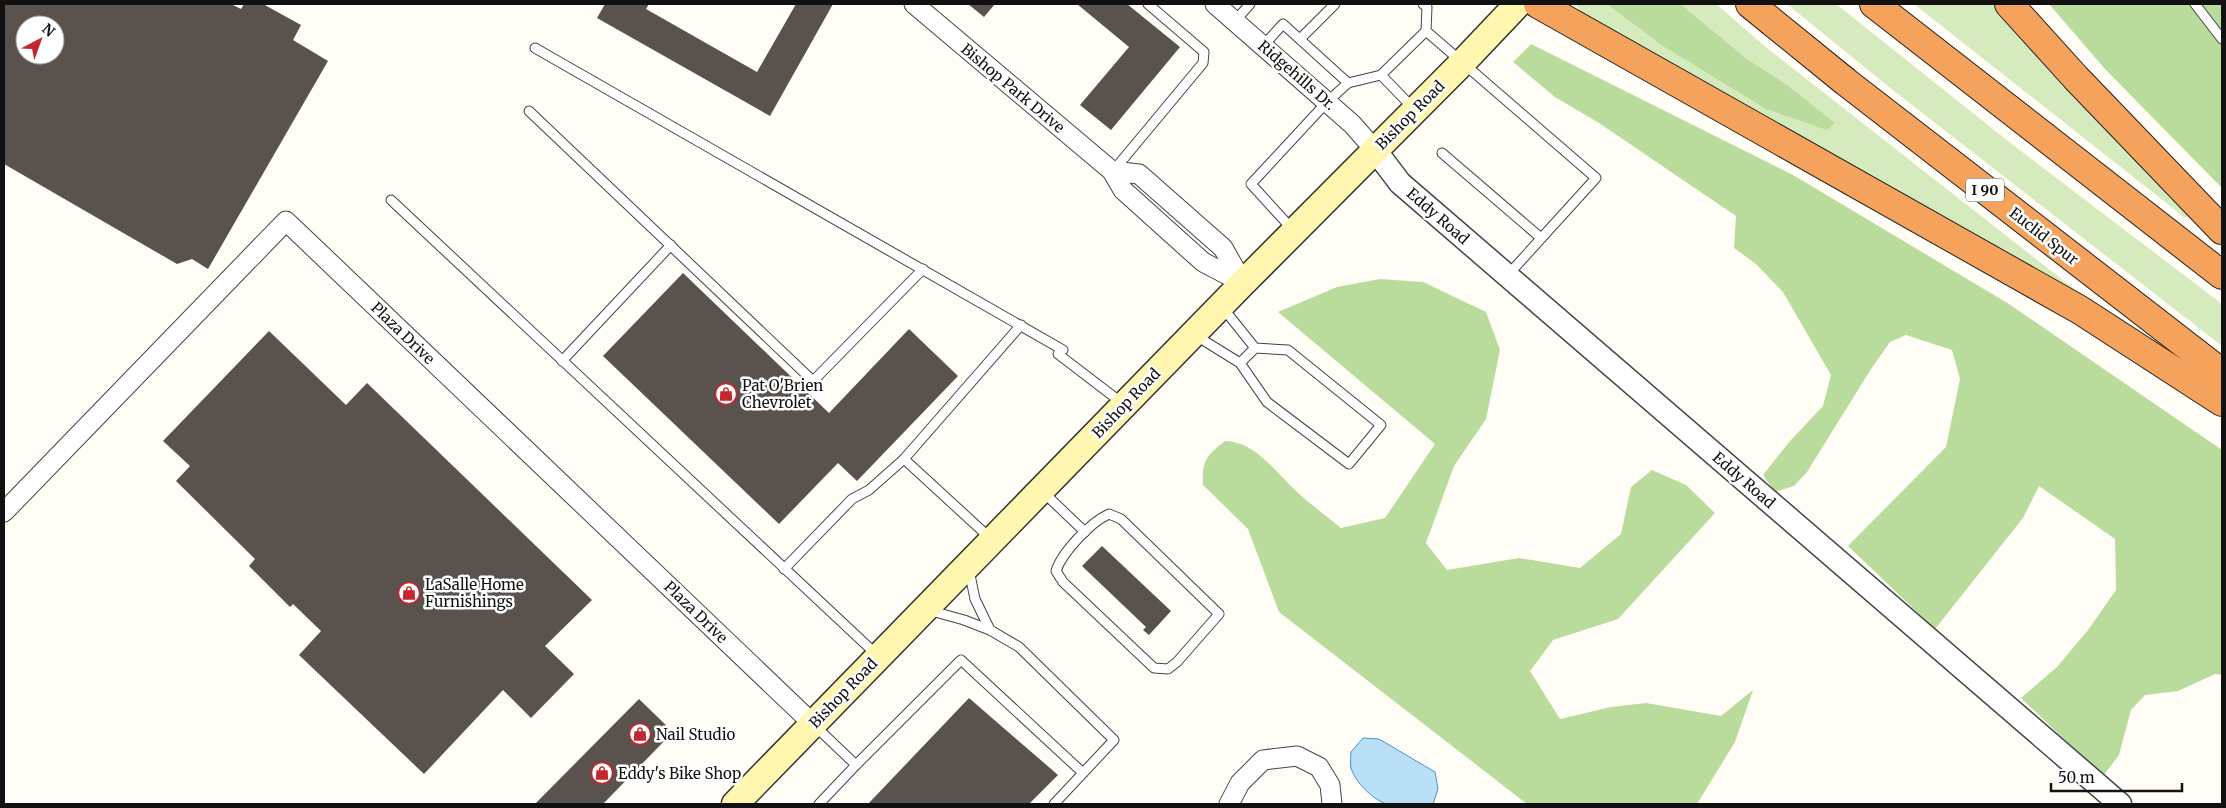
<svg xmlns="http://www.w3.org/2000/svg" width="2226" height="808" font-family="Merriweather,serif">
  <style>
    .green { fill: #d5ebbd }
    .forest { fill: #b9dc9c }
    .water { fill: #b9e0f7; stroke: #3f96cf }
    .building { fill: #5a524d; fill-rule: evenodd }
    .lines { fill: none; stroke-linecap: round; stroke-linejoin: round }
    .service-casing { stroke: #444; stroke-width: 11 }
    .minor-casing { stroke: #444; stroke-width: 21 }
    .tertiary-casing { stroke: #444; stroke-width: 25 }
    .secondary-casing { stroke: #333; stroke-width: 29 }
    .motorway-casing { stroke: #222; stroke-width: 30 }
    .service { stroke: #fff; stroke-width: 9 }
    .minor { stroke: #fff; stroke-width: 19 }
    .tertiary { stroke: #fff; stroke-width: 22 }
    .secondary { stroke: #fff6b0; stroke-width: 26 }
    .motorway { stroke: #f5a25d; stroke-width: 28 }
    .labels { text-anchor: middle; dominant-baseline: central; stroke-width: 5; stroke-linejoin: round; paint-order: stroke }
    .shield { fill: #fff; stroke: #585858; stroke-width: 1 }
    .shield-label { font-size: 14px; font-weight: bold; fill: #111 }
    .street-label { font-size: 15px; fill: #111; stroke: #fff }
    .poi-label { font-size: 15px; fill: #111; stroke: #fff; text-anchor: start }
  </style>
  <rect width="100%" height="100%" fill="#fffdf5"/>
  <!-- green -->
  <g class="green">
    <polygon points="1576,4 1716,4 1768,49 2087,299 1581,13"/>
    <polygon points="1787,4 1836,4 2013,145 2222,304 2222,346 1889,87"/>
    <polygon points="1914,4 1993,4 2132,152 2193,212 2190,217 2184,217"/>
  </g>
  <!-- forest -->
  <g class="forest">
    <polygon points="1607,4 1680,4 1748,60 1783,82 1835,123 1827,130 1766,109 1663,46"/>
    <polygon points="2049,4 2222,4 2222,188 2105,69"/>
    <polygon points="1531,44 1793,175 2009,304 2222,450 2222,675 2215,674 2178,691 2145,695 2131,710 2119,755 2103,776 2021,698 2057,667 2088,630 2116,590 2115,539 2039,486 2023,518 1935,629 1848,546 1946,447 1960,379 1952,350 1906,335 1890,342 1871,369 1807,472 1794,486 1775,492 1763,475 1790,441 1823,406 1831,375 1783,292 1756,264 1734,248 1736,216 1599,123 1555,97 1513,62"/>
    <path d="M1380,279L1423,282L1486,312L1500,350L1486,419L1454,466L1426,543L1447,570L1519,558L1580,568L1621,534L1631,487L1652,470L1686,485L1715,513L1618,619L1553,640L1530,671L1560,719L1611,707L1646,703L1721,716L1753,690L1735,742L1697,804H1527L1279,612L1248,529L1203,485C1202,460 1206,456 1225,441C1256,442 1274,471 1296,491C1310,504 1326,516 1341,528L1385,518L1435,444L1278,312L1337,287Z"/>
  </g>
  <!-- water -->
  <path class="water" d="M1363,738L1379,739L1435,772L1438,789L1433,804H1387C1373,800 1355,782 1351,768C1350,763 1351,757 1351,752Z"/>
  <!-- building -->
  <g class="building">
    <path d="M4,4H231L241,9L244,4H263L301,25L293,40L328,61L208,269L192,259L177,264L4,164ZM25,25H55V55H25Z"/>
    <polygon points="605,4 649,4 646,9 757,72 796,4 833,4 770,116 597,18"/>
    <polygon points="968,4 995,4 984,17"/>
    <polygon points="1077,4 1127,4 1180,47 1111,130 1080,105 1129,47"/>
    <polygon points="683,273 829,413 909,329 958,376 857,481 838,463 779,524 603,356"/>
    <polygon points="269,331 346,405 367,383 592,600 545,646 574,674 531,718 503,690 424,774 299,655 321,631 293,604 290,607 249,566 255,559 176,481 190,466 163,441"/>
    <polygon points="1102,546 1171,611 1149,635 1143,630 1146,627 1082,566"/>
    <polygon points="969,698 1058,775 1029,804 868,804"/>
    <polygon points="639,699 673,732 603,804 535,804"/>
  </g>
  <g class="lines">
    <!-- service casing -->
    <g class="service-casing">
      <g id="service">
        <polyline points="1423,4 1427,7 1426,31 1596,178 1507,276"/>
        <polyline points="2195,4 2222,39"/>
        <polyline points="1235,21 1250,4"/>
        <polyline points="1300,39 1335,4"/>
        <polyline points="1263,46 1283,24 1348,83 1327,102 1251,184 1293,230"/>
        <polyline points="535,48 1063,350"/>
        <polyline points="1381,75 1414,109"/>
        <polyline points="1348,83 1381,75 1426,31"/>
        <polyline points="529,111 813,381 923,269"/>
        <polyline points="1442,153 1541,238"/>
        <polyline points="1114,170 1203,63 1204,52 1148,4"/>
        <polyline points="391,200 877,655"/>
        <polyline points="1195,335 1240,363 1267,402 1349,464 1381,425 1288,350 1255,348 1223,308"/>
        <polyline points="1058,354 1122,403"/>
        <polyline points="562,361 671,245"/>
        <polyline points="1240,363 1255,348"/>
        <polyline points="904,459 990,538"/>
        <polyline points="1042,491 1085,532"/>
        <path d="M1109,514L1121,519L1219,614L1177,662L1168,669L1154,668L1063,582L1056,571C1062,552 1091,522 1109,514Z"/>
        <polyline points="784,569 852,499 869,490 904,459 1021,325"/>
        <polyline points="969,570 975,599 990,630"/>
        <polyline points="928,610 964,620 990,630 1019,647 1114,740 1054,804"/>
        <polyline points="815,726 856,765 961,660 1083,773"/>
        <polyline points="819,804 856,765"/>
      </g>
    </g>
    <!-- minor casing -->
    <g class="minor-casing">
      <g id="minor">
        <polyline points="914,4 1112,171 1123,190 1203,262 1243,283"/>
        <polyline points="1215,4 1352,124 1375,150"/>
        <polyline points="1112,171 1139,174 1223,248 1243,283"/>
        <polyline points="4,512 286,221 813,724"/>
        <polyline points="1229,804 1240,783 1263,760 1297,756 1319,767 1330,785 1332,804"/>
      </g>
    </g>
    <!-- tertiary casing -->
    <g class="tertiary-casing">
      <polyline id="tertiary" points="1375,150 1400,183 2120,804"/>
    </g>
    <!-- secondary casing -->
    <g class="secondary-casing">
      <polyline id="secondary" points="735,804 1243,283 1463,62 1518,4"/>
    </g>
    <!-- motorway casing -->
    <g class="motorway-casing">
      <g id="motorway">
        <polyline points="1538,4 2080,310 2222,402"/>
        <polyline points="1750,4 1846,82 2222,373"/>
        <polyline points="1874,4 2222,275"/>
        <polyline points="2009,4 2076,78 2222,230"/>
      </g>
    </g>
    <!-- service -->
    <use href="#service" class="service"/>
    <!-- minor -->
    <use href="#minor" class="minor"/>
    <!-- tertiary -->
    <use href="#tertiary" class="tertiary"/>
    <!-- secondary -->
    <use href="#secondary" class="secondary"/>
    <!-- motorway -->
    <use href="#motorway" class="motorway"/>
  </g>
  <!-- icons -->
  <defs>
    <g id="shop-ring" transform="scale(1.125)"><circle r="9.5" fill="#fff" stroke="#c4262e" stroke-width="1.5"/><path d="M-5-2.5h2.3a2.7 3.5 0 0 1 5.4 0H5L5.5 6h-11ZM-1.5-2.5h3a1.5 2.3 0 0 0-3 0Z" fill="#c4262e"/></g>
  </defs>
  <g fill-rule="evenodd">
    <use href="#shop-ring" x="726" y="394"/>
    <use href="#shop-ring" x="409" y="593"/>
    <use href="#shop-ring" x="640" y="734"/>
    <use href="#shop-ring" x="602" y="773"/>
  </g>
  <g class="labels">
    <!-- shield labels -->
    <rect class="shield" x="1966" y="178.5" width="38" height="23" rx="4"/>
    <g class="shield-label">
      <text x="1985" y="190">I 90</text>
    </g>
    <!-- street labels -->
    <g class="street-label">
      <text transform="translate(1297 75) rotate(41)">Ridgehills Dr.</text>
      <text transform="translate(1013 88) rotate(40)">Bishop Park Drive</text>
      <text transform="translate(1410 115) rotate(-45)">Bishop Road</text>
      <text transform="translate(1438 216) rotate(41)">Eddy Road</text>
      <text transform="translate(2044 236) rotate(38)">Euclid Spur</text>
      <text transform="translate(403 333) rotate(44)">Plaza Drive</text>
      <text transform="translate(1126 403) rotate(-46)">Bishop Road</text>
      <text transform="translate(1744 480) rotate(41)">Eddy Road</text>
      <text transform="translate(696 612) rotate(44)">Plaza Drive</text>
      <text transform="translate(843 693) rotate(-46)">Bishop Road</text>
    </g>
    <!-- poi labels -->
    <g class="poi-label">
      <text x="742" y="385">Pat O'Brien<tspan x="742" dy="17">Chevrolet</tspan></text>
      <text x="425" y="584">LaSalle Home<tspan x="425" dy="17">Furnishings</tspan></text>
      <text x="656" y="734">Nail Studio</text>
      <text x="618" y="773">Eddy's Bike Shop</text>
    </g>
  </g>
  <!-- border -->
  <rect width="2226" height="808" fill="none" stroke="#111111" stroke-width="10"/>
  <!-- north arrow -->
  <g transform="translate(40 40) rotate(41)"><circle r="24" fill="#ffffff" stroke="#a0a0a0"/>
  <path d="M0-4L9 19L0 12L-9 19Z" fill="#c4262e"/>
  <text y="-8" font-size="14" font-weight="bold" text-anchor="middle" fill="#111111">N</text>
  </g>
  <!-- scale -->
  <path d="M2051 783v8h131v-8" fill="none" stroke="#111111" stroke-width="2.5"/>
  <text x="2058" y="783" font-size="15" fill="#111111" stroke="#ffffff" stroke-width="4" paint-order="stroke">50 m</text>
</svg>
